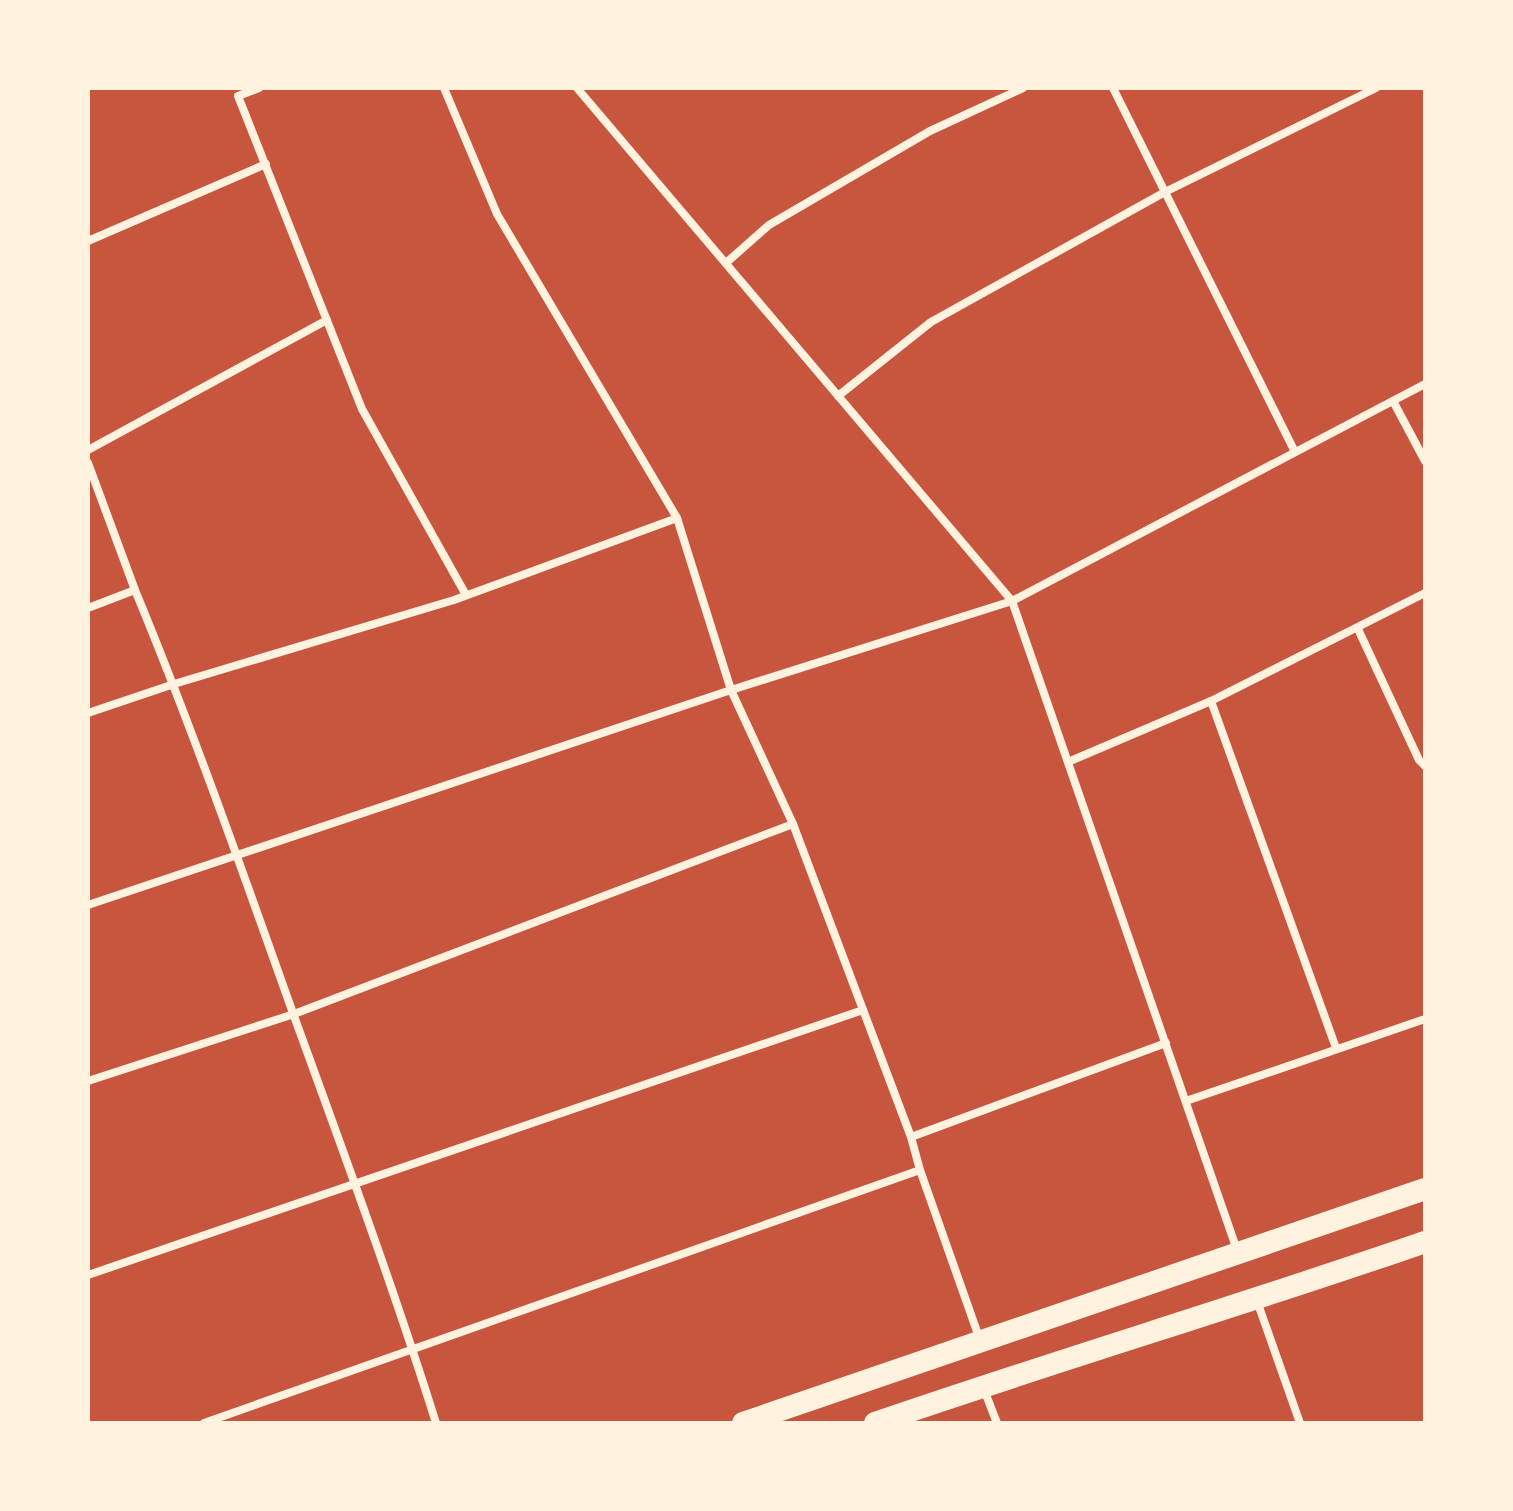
<svg xmlns="http://www.w3.org/2000/svg" width="1513" height="1511" font-family="Mulish,sans-serif">
  <style>
    .lines { fill: none; stroke-linecap: round; stroke-linejoin: round }
    .minor { stroke: #fff3e0; stroke-width: 8 }
    .trunk { stroke: #fff3e0; stroke-width: 22 }
  </style>
  <rect width="100%" height="100%" fill="#c8553d"/>
  <g class="lines">
    <!-- minor -->
    <g class="minor">
      <polyline points="259,88 238,96 362,409 466,595"/>
      <polyline points="444,88 497,214 677,518"/>
      <polyline points="577,88 1012,601 1237,1250"/>
      <polyline points="1113,88 1295,452"/>
      <polyline points="88,241 266,164"/>
      <polyline points="726,263 769,225 930,131 1023,88"/>
      <polyline points="838,396 931,322 1165,192 1376,88"/>
      <polyline points="1393,401 1425,461"/>
      <polyline points="88,450 327,320"/>
      <polyline points="88,463 135,590"/>
      <path d="M88,608L135,590C193,730 243,873 294,1016C343,1151 393,1286 436,1423"/>
      <polyline points="1358,629 1419,760 1425,766"/>
      <polyline points="1211,701 1336,1048"/>
      <polyline points="88,713 174,684 454,600 677,518 731,690 793,824"/>
      <polyline points="1068,762 1211,701 1425,593"/>
      <polyline points="88,905 731,690 1012,601 1425,384"/>
      <polyline points="88,1081 294,1014 793,824 911,1137 920,1170"/>
      <polyline points="1186,1101 1425,1019"/>
      <polyline points="911,1137 1166,1043"/>
      <polyline points="88,1275 863,1010"/>
      <polyline points="1257,1301 1300,1423"/>
      <polyline points="983,1387 997,1423"/>
      <polyline points="204,1423 920,1170 980,1340"/>
    </g>
    <!-- trunk -->
    <g class="trunk">
      <polyline points="743,1423 1425,1189"/>
      <path d="M875,1423C1058,1360 1243,1305 1425,1242"/>
    </g>
  </g>
  <!-- border -->
  <rect width="1513" height="1511" fill="none" stroke="#fff3e0" stroke-width="180"/>
</svg>
